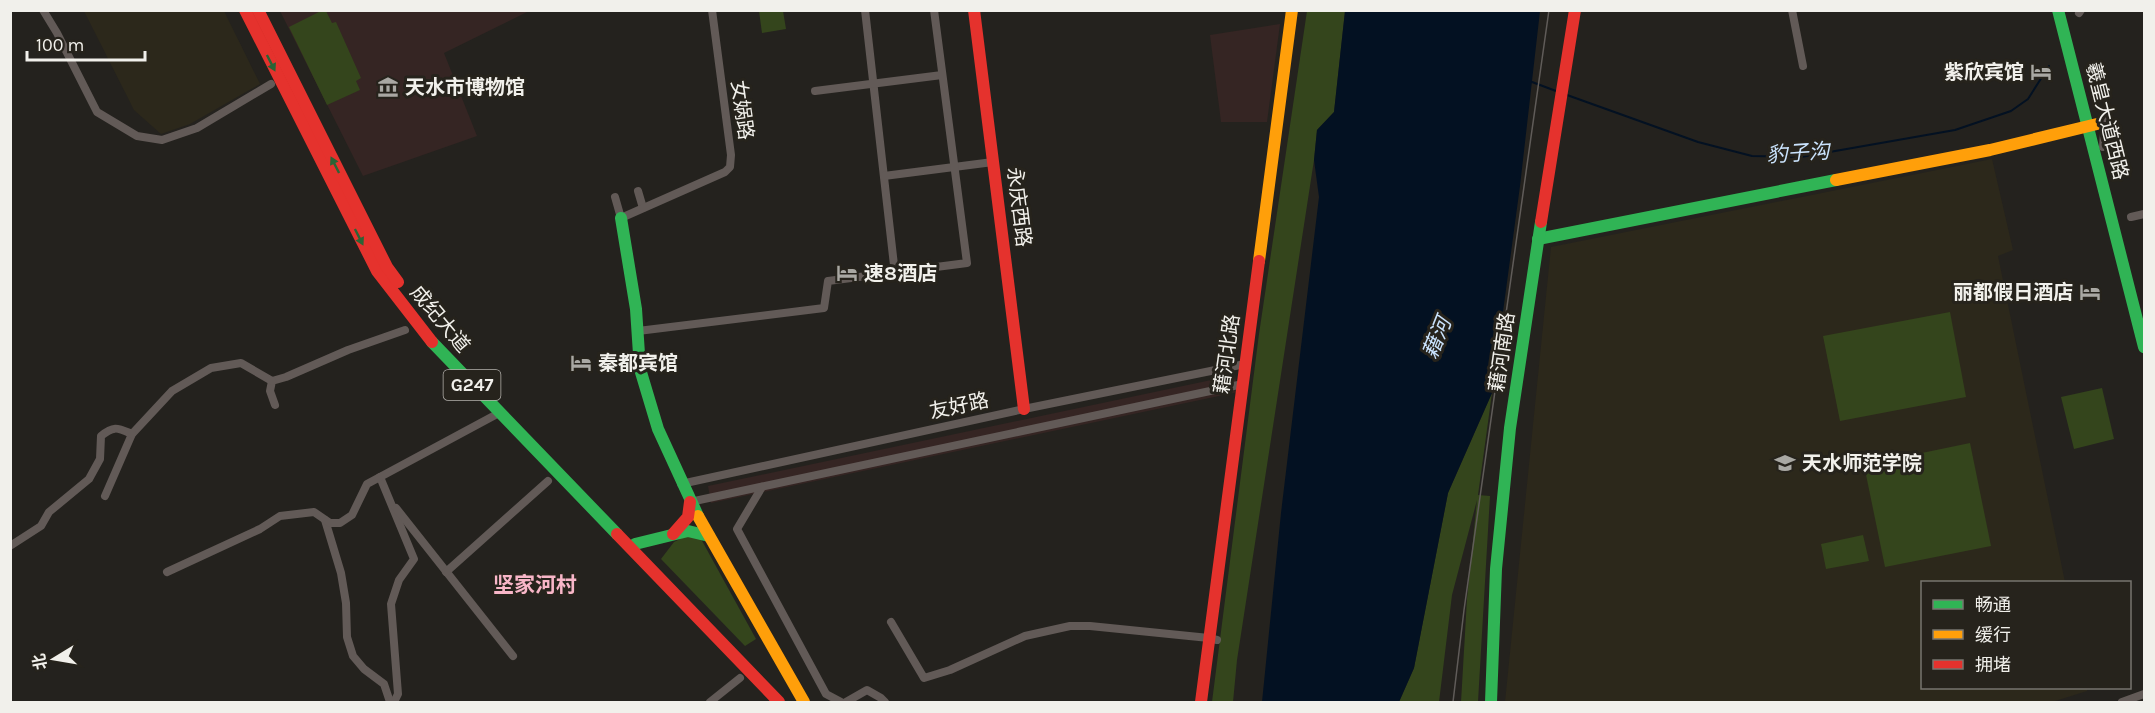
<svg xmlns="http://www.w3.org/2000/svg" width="2155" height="713" font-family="Karla,'Noto Sans SC',sans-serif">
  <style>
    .commercial { fill: #352523 }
    .built { fill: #2c281b }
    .green { fill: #34451c }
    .water { fill: #031122 }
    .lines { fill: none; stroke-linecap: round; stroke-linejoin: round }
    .stream { stroke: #031122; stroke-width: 2 }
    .street { stroke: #625a57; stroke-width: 8 }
    .fast { stroke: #30b455; stroke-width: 12 }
    .slow { stroke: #ff9f0a; stroke-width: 12 }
    .jam { stroke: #e5322d; stroke-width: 12 }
    .tram { stroke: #605c59; stroke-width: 1.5 }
    .oneway { fill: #2a6436 }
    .labels { text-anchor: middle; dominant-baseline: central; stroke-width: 6; stroke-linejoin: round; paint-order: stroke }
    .shield { fill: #26231c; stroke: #b4b2ad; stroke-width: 1.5 }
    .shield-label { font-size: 18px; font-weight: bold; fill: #f1f0eb }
    .poi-label { font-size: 20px; font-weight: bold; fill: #f1f0eb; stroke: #26231c; text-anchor: start }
    .street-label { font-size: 20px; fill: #f1f0eb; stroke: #26231c }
    .water-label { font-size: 21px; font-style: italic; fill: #cae3fd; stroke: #26231c }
    .neighbourhood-label { font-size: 21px; font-weight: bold; fill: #f8b6c8; stroke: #26231c }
  </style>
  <rect width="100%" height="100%" fill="#24221e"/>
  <!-- commercial -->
  <g class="commercial">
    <polygon points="280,11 529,11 444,53 477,136 363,176"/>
    <polygon points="1280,24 1267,122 1221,122 1210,35"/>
    <polygon points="1235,375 1238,392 711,503 708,486"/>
  </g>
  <!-- built -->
  <g class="built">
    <polygon points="84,11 224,11 260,84 190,124 161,134 134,110"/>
    <polygon points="1992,159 2013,250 1998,256 2065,582 1922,582 1922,688 2087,688 2087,691 2052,702 1505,702 1551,247"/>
  </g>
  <!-- green -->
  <g class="green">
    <polygon points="323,10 326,11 332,23 336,22 361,78 356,81 360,90 327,105 289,27"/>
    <polygon points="759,11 783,11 786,29 762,33"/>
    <polygon points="1307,11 1345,11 1334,112 1317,130 1314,160 1237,660 1233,702 1212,702 1259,334"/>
    <polygon points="1950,312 1966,397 1840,421 1823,336"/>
    <polygon points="2102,388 2114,439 2074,449 2061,397"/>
    <polygon points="1492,393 1478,495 1490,496 1478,702 1461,702 1467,599 1477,500 1452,595 1439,702 1399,702 1414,668 1448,493"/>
    <polygon points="1970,443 1991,546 1885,567 1864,465"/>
    <polygon points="1863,535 1869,561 1826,569 1821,544"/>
    <polygon points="686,536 701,539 756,639 745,646 661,559 674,542"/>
  </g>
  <!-- water -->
  <polygon class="water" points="1345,11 1540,11 1520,186 1492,393 1448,493 1414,668 1399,702 1262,702 1281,513 1319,197 1314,160 1317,130 1334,112"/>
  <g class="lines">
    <!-- stream -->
    <g class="stream">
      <polyline points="1532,82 1556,91"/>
      <polyline points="1567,95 1698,142 1752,156 1801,157 1955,130 2011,111 2028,99 2049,66"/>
    </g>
    <!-- street -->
    <g class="street">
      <polyline points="43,10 57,33 97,112 137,136 162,140 197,128 271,84"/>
      <polyline points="865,10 895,274"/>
      <polyline points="1792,10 1803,66"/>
      <polyline points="2079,13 2081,10"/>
      <polyline points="815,91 942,75"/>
      <polyline points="2103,147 2105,117"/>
      <polyline points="884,176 993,162"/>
      <polyline points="638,191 643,208"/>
      <polyline points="615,197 621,218 725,172 730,167 731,155 712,10"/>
      <polyline points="2131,217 2144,214"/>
      <polyline points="638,331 824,308 828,281 967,263 934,10"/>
      <polyline points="275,405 270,391 272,381 286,377 348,350 405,330"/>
      <polyline points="380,477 414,559 399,580 391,604 398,694 394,702"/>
      <polyline points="681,484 1024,409 1245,364"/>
      <polyline points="762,487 737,529 826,694 841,702"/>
      <polyline points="105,496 132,434 172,391 211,368 241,363 272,381"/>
      <polyline points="690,502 1243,384"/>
      <polyline points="396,508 513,656"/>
      <polyline points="325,520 341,573 346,603 347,637 353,656 364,669 384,684 390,702"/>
      <path d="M10,546L41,526L49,512L89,479L100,459L101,436C114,425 118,428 132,434"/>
      <polyline points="167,572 260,529 280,516 314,512 330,523 340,523 352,515 367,484 499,413"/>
      <polyline points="446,572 548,481"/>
      <polyline points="891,622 924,678 950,670 1025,636 1070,626 1090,626 1209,638 1217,640"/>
      <polyline points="710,702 740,678"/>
      <polyline points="846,702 867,690 881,698 885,702"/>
      <polyline points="2122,702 2144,694"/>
    </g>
    <!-- fast -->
    <g class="fast">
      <polyline points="2058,10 2144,347"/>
      <polyline points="621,218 636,309 640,369 658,429 698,516"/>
      <polyline points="1538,239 1836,180"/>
      <polyline points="432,342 617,534"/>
      <polyline points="635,544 688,531 709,536"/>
      <polyline points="1491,702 1496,569 1510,428 1541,222"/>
    </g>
    <!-- slow -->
    <g class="slow">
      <polyline points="1836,180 1990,150 2097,124"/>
      <polyline points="1259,261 1292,10"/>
      <polyline points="698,516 804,702"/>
    </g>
    <!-- jam -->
    <g class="jam">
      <polyline points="245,10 377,271 432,342"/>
      <polyline points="258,10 387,267 398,282"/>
      <polyline points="974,10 1024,409"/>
      <polyline points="1541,222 1575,10"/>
      <polyline points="617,534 779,702"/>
      <polyline points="673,534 688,517 690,502"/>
      <polyline points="1201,702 1259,261"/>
    </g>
    <!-- tram -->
    <polyline class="tram" points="1453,702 1464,610 1549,10"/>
  </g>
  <!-- one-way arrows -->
  <defs><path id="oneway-solid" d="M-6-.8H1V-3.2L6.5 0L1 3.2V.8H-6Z" transform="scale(1.5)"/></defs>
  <g class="oneway">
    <use href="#oneway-solid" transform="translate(271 63) rotate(63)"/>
    <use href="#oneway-solid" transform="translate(335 165) rotate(-117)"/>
    <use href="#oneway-solid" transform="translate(359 237) rotate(63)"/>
  </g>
  <!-- icons -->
  <defs>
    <g id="hotel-bare" transform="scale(1.62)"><path d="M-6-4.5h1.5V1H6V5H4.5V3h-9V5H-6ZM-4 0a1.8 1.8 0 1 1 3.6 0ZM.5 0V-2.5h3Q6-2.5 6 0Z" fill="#a9a8a3" stroke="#26231c" stroke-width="2.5" paint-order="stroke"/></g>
    <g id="museum-bare" transform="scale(1.62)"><path d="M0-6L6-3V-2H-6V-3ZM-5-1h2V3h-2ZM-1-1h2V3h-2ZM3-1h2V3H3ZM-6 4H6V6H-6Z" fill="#a9a8a3" stroke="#26231c" stroke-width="2.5" paint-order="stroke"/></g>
    <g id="university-bare" transform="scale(1.62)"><path d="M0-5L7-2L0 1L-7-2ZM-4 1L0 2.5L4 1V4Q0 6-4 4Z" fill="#a9a8a3" stroke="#26231c" stroke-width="2.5" paint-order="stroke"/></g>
  </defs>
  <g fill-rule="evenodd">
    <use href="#hotel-bare" x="2041" y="72"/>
    <use href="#museum-bare" x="388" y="87"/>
    <use href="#hotel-bare" x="847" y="273"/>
    <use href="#hotel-bare" x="2090" y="292"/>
    <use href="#hotel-bare" x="581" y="363"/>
    <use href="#university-bare" x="1785" y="463"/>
  </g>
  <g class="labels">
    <!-- shield labels -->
    <rect class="shield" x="443.5" y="370" width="57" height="30" rx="4.5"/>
    <g class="shield-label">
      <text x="472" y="385">G247</text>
    </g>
    <!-- poi labels -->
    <g class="poi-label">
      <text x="2024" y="72" text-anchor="end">紫欣宾馆</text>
      <text x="405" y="87">天水市博物馆</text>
      <text x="864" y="273">速8酒店</text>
      <text x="2073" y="292" text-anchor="end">丽都假日酒店</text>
      <text x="598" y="363">秦都宾馆</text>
      <text x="1802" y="463">天水师范学院</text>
    </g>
    <!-- street labels -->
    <g class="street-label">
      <text transform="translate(742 110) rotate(82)">女娲路</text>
      <text transform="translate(2107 121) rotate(76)">羲皇大道西路</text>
      <text transform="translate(1019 207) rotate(83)">永庆西路</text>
      <text transform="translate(440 319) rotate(50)">成纪大道</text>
      <text transform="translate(1502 352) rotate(-82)">藉河南路</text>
      <text transform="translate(1227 354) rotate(-82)">藉河北路</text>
      <text transform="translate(959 406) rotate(-12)">友好路</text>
    </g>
    <!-- water labels -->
    <g class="water-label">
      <text transform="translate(1798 153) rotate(-4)">豹子沟</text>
      <text transform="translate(1437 338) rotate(-68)">藉河</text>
    </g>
    <!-- neighbourhood labels -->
    <g class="neighbourhood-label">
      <text x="535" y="585">坚家河村</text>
    </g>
  </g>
  <!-- border -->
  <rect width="2155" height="713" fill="none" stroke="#f1f0eb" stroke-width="24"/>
  <!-- legend -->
  <rect x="1921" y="581" width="210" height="108" fill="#26231c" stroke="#77756f" stroke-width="1.5"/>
  <rect x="1933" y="600" width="30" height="9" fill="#30b455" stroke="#77756f" stroke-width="1.5"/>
  <text x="1975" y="611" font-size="18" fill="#f1f0eb">畅通</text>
  <rect x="1933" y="630" width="30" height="9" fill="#ff9f0a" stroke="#77756f" stroke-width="1.5"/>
  <text x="1975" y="641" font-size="18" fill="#f1f0eb">缓行</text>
  <rect x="1933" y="660" width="30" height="9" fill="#e5322d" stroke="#77756f" stroke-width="1.5"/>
  <text x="1975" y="671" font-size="18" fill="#f1f0eb">拥堵</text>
  <!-- north arrow -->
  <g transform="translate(54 659) rotate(259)" stroke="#26231c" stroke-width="4.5" paint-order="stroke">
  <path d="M0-4.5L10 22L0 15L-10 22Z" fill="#f1f0eb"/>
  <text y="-9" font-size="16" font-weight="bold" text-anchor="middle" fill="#f1f0eb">北</text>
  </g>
  <!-- scale -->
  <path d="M27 51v9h118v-9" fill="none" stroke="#f1f0eb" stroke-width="3"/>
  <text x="36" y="51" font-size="18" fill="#f1f0eb" stroke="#26231c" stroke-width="4.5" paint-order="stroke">100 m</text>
</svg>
